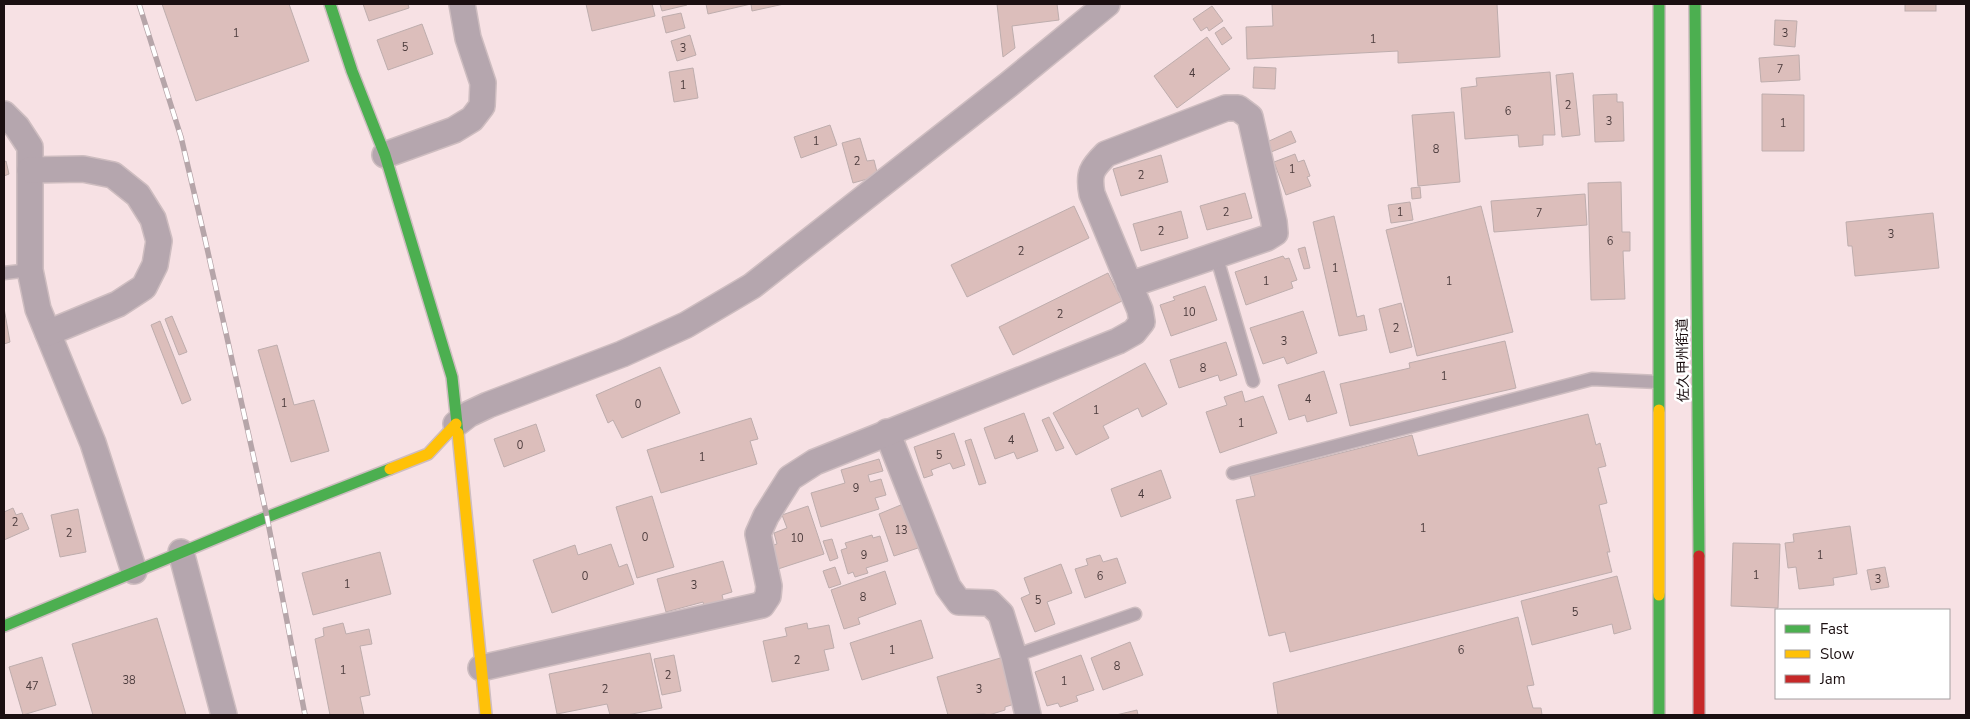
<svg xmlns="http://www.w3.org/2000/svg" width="1970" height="719" font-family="'Nunito Sans','Noto Sans JP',sans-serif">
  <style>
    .building { fill: #dcbebb; stroke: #beadad }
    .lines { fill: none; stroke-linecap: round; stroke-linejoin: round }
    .lane-casing { stroke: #cebdc0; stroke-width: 15 }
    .street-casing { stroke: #cebdc0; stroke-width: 28 }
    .fast-casing { stroke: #cebdc0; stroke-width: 14 }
    .slow-casing { stroke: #cebdc0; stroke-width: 14 }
    .jam-casing { stroke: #cebdc0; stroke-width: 14 }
    .lane { stroke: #b5a6ae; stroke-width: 12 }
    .street { stroke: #b5a6ae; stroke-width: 25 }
    .fast { stroke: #4caf50; stroke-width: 11 }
    .slow { stroke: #ffc107; stroke-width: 11 }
    .jam { stroke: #c62828; stroke-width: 11 }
    .rail-casing { stroke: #b6a5a9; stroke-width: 5.5 }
    .rail { stroke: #fff; stroke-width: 4; stroke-dasharray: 11; stroke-linecap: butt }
    .labels { text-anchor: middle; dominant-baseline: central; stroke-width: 5; stroke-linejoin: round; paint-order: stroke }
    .number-label { font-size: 11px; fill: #4b3b3c }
    .street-label { font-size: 14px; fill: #1b0f11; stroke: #fff }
  </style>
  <rect width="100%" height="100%" fill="#f7e1e4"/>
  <!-- building -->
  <g class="building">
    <polygon points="162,4 289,4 309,61 196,101"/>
    <polygon points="363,4 408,4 409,8 369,21"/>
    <polygon points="586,4 652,4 655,16 592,31"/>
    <polygon points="660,4 687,4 687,5 662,11"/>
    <polygon points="706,4 784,4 752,11 751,4 708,14"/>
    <polygon points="997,4 1057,4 1059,20 1012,26 1015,48 1003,57"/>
    <polygon points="1272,4 1497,4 1500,57 1398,63 1398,51 1247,59 1246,27 1273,26"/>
    <rect x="1905" y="4" width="31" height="7"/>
    <polygon points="1212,6 1223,21 1209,31 1207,27 1201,31 1193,19"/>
    <polygon points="681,13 685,28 666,33 662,17"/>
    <polygon points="1775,20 1797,21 1795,47 1774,45"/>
    <polygon points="422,24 433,54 388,70 377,40"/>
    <polygon points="1224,27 1232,38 1222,45 1215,33"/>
    <polygon points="690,35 696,55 677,61 671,41"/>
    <polygon points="1207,37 1230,69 1177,108 1154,76"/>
    <polygon points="1799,55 1800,80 1761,82 1759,58"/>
    <polygon points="1254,67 1276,68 1275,89 1253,88"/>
    <polygon points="693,68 698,98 674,102 669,72"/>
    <polygon points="1550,72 1555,135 1543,135 1543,145 1519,147 1518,135 1465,139 1461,88 1477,86 1476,78"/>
    <polygon points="1573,73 1580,135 1562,137 1556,75"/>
    <polygon points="1617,94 1617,102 1623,102 1624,141 1595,142 1593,95"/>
    <polygon points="1762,94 1804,95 1804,151 1762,151"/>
    <polygon points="1454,112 1460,182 1418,186 1412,115"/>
    <polygon points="830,125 837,145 801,158 794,137"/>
    <polygon points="1291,131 1296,142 1271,152 1267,142"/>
    <polygon points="860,138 867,161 874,160 878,176 853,183 842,143"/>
    <polygon points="1295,154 1298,162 1304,160 1310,176 1307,177 1311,186 1286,195 1274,162"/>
    <polygon points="1161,155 1168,182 1121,196 1113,169"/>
    <polygon points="6,161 9,174 4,176 4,162"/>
    <polygon points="1621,182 1622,232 1630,232 1630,251 1623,251 1625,299 1591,300 1588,183"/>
    <polygon points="1420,187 1421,198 1412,199 1411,188"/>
    <polygon points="1245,193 1252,218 1207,230 1200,206"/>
    <polygon points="1585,194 1587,225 1494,232 1491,201"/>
    <polygon points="1410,202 1413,220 1391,223 1388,205"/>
    <polygon points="1074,206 1089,238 967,297 951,265"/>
    <polygon points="1481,206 1513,332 1417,356 1386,230"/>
    <polygon points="1181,211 1188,238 1141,251 1133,224"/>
    <polygon points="1933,213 1939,268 1855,276 1852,246 1848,246 1846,222"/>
    <polygon points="1334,216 1357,317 1364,315 1367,330 1339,336 1313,222"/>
    <polygon points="1305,247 1310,268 1304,269 1298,249"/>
    <polygon points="1283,256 1285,259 1289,258 1297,280 1291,282 1293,288 1246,305 1235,272"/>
    <polygon points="1108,273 1122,301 1013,355 999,327"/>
    <polygon points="1205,286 1217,320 1171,336 1160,305 1175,300 1173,297"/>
    <polygon points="1401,303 1412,347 1390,353 1379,309"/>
    <polygon points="4,308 10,342 4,344"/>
    <polygon points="1303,311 1317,353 1287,364 1284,357 1263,364 1250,328"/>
    <polygon points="172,316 187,352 179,355 165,319"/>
    <polygon points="160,321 191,400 182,404 151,325"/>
    <polygon points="1505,341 1516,388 1350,426 1340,384 1410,368 1409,363"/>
    <polygon points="1226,342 1237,375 1220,381 1218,375 1179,388 1170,360"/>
    <polygon points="277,345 294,405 314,400 329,451 291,462 258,350"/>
    <polygon points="1145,363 1167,404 1142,417 1138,408 1103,426 1109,438 1076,455 1053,413"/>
    <polygon points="660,367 680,413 622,438 613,420 608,423 596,395"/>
    <polygon points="1324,371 1337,413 1307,422 1305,415 1289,420 1278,385"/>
    <polygon points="1242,391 1245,402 1263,396 1277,433 1220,453 1206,412 1227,405 1224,397"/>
    <polygon points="1024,413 1038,451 1017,459 1014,452 995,459 984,428"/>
    <polygon points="1588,414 1596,445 1600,443 1606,466 1598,468 1607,503 1599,505 1610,552 1607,552 1612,572 1290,652 1285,632 1269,636 1236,500 1255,496 1250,476 1412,435 1418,456"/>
    <polygon points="1049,417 1064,448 1056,451 1042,420"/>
    <polygon points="751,418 758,439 750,441 757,464 661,493 647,450"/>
    <polygon points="536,424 545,451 504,467 494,439"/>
    <polygon points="954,433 965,465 953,469 950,463 931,470 933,475 924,478 914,447"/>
    <polygon points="971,439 986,483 979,485 965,441"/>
    <polygon points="879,459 883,471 868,475 870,482 881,479 886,495 875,498 879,509 821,527 811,493 845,483 841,470"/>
    <polygon points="1161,470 1171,498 1121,517 1111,489"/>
    <polygon points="652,496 674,567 637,578 616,507"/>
    <polygon points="908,502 924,546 894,556 879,514"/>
    <polygon points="808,506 824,554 778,569 770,546 777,544 774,533 787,528 782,515"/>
    <polygon points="13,508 16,515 22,513 29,529 4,540 4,512"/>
    <polygon points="78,509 86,552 60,557 51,515"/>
    <polygon points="1850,526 1857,574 1833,578 1834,585 1799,589 1796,567 1788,568 1785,543 1794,542 1793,534"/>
    <polygon points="872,535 873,538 880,536 888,561 866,568 868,573 855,577 853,572 848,574 841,550 847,548 845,543"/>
    <polygon points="832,539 838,558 830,561 823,541"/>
    <polygon points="1733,543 1780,544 1778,608 1731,606"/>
    <polygon points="611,544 619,567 627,564 634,584 552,613 533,560 575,545 578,555"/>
    <polygon points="380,552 391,594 313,615 302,573"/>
    <polygon points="1100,555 1103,562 1117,558 1126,583 1085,598 1075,569 1088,565 1086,559"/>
    <polygon points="723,561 732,592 722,595 724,603 705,609 703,602 666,612 657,579"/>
    <polygon points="1061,564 1072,593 1047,602 1055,624 1035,632 1021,598 1030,594 1024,578"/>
    <polygon points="835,567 841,584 829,588 823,571"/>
    <polygon points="1885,567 1889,587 1871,590 1867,570"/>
    <polygon points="885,571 896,604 858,618 860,624 844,629 831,590"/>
    <polygon points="1617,576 1631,629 1614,634 1612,624 1532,645 1521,601"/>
    <polygon points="1518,617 1534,685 1527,686 1533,708 1541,708 1542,715 1278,715 1273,683"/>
    <polygon points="157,618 186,715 93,715 72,644"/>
    <polygon points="921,620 933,658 862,680 850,643"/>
    <polygon points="343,623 346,634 369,629 372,644 360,646 370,695 360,697 364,715 330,715 315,639 324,636 323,628"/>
    <polygon points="807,623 808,629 829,625 834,648 824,650 829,670 772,682 763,641 787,636 785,628"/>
    <polygon points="1130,642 1143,675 1103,690 1091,658"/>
    <polygon points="650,653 662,708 627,715 610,715 607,704 557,714 549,674"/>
    <polygon points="674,655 681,691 662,695 654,659"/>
    <polygon points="1081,655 1094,690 1076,696 1078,701 1060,707 1058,703 1047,706 1035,672"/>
    <polygon points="1007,656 1021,702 1005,707 1005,710 989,715 984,714 948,715 937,677"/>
    <polygon points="42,657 56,705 23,715 9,667"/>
    <polygon points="1137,710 1138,715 1116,715"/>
  </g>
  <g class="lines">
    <!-- lane casing -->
    <g class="lane-casing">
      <g id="lane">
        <polyline points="1216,255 1253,381"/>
        <polyline points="4,273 30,270"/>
        <polyline points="1233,473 1592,379 1658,382"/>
        <polyline points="1014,656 1135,614"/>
      </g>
    </g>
    <!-- street casing -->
    <g class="street-casing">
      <g id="street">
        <polyline points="4,114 17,127 30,147 30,270 38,309 93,443 134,571"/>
        <polyline points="385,155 454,130 472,119 482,106 483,83 468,38 462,4"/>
        <polyline points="30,170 83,169 113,175 138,195 153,219 159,241 155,265 144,287 118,304 48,333"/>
        <polyline points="456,424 469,414 488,405 622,354 686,325 752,286 1008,85 1107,4"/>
        <polyline points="887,432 948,587 959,602 990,603 1001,614 1014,656 1028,715"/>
        <polyline points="181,552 224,715"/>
        <path d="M481,668L762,605L768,596L769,586L758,534L766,516L790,478L815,462L1118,341L1134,332L1142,322L1140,310L1092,194C1088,173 1092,168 1106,154L1226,108H1238L1250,117L1274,222L1275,233L1267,238L1129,285"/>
      </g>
    </g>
    <!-- fast casing -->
    <g class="fast-casing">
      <g id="fast">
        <polyline points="330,4 352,71 385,155 452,377 458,433"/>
        <polyline points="1659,4 1659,410"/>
        <polyline points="1695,4 1699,556"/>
        <polyline points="1659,595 1659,715"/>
        <polyline points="4,626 267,517 390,469"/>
      </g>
    </g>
    <!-- slow casing -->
    <g class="slow-casing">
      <g id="slow">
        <polyline points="1659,410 1659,595"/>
        <polyline points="458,433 486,715"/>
        <polyline points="390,469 428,454 456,424"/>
      </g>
    </g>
    <!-- jam casing -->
    <g class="jam-casing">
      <polyline id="jam" points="1699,715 1699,556"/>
    </g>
    <!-- lane -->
    <use href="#lane" class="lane"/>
    <!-- street -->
    <use href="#street" class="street"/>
    <!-- fast -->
    <use href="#fast" class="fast"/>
    <!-- slow -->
    <use href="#slow" class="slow"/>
    <!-- jam -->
    <use href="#jam" class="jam"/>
    <!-- rail casing -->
    <g class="rail-casing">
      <polyline id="rail" points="139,4 181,137 205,239 267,517 305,715"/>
    </g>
    <!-- rail -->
    <use href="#rail" class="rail"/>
  </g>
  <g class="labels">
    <!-- number labels -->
    <g class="number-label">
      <text x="236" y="33">1</text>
      <text x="1785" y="33">3</text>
      <text x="1373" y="39">1</text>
      <text x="405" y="47">5</text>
      <text x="683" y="48">3</text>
      <text x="1780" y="69">7</text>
      <text x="1192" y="73">4</text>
      <text x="683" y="85">1</text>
      <text x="1568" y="105">2</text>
      <text x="1508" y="111">6</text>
      <text x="1609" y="121">3</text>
      <text x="1783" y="123">1</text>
      <text x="816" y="141">1</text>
      <text x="1436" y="149">8</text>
      <text x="857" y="161">2</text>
      <text x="1292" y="169">1</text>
      <text x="1141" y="175">2</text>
      <text x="1226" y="212">2</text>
      <text x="1400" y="212">1</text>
      <text x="1539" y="213">7</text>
      <text x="1161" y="231">2</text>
      <text x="1891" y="234">3</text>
      <text x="1610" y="241">6</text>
      <text x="1021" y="251">2</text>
      <text x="1335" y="268">1</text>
      <text x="1266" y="281">1</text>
      <text x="1449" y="281">1</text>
      <text x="1189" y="312">10</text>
      <text x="1060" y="314">2</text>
      <text x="1396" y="328">2</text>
      <text x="1284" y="341">3</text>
      <text x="1203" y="368">8</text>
      <text x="1444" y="376">1</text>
      <text x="1308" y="399">4</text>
      <text x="284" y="403">1</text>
      <text x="638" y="404">0</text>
      <text x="1096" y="410">1</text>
      <text x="1241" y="423">1</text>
      <text x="1011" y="440">4</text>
      <text x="520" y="445">0</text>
      <text x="939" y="455">5</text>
      <text x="702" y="457">1</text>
      <text x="856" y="488">9</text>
      <text x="1141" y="494">4</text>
      <text x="15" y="522">2</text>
      <text x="1423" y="528">1</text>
      <text x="901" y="530">13</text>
      <text x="69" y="533">2</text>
      <text x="645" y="537">0</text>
      <text x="797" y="538">10</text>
      <text x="864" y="555">9</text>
      <text x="1820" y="555">1</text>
      <text x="1756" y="575">1</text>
      <text x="585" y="576">0</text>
      <text x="1100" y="576">6</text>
      <text x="1878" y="579">3</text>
      <text x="347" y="584">1</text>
      <text x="694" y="585">3</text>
      <text x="863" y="597">8</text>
      <text x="1038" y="600">5</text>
      <text x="1575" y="612">5</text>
      <text x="892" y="650">1</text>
      <text x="1461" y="650">6</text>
      <text x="797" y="660">2</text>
      <text x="1117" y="666">8</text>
      <text x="343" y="670">1</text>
      <text x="668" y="675">2</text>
      <text x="129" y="680">38</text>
      <text x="1064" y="681">1</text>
      <text x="32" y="686">47</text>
      <text x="605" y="689">2</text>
      <text x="979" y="689">3</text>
    </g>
    <!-- street labels -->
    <g class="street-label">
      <text transform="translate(1683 360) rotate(-91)">佐久甲州街道</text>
    </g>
  </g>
  <!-- border -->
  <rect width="1970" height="719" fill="none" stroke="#1b0f11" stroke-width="10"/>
  <!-- legend -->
  <rect x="1775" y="609" width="175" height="90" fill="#ffffff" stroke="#a49fa0"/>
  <rect x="1785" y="625" width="25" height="8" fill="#4caf50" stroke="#a49fa0"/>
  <text x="1820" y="634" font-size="15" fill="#1b0f11">Fast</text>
  <rect x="1785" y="650" width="25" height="8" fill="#ffc107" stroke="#a49fa0"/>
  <text x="1820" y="659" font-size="15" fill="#1b0f11">Slow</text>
  <rect x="1785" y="675" width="25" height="8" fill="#c62828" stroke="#a49fa0"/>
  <text x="1820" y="684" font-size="15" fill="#1b0f11">Jam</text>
</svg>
